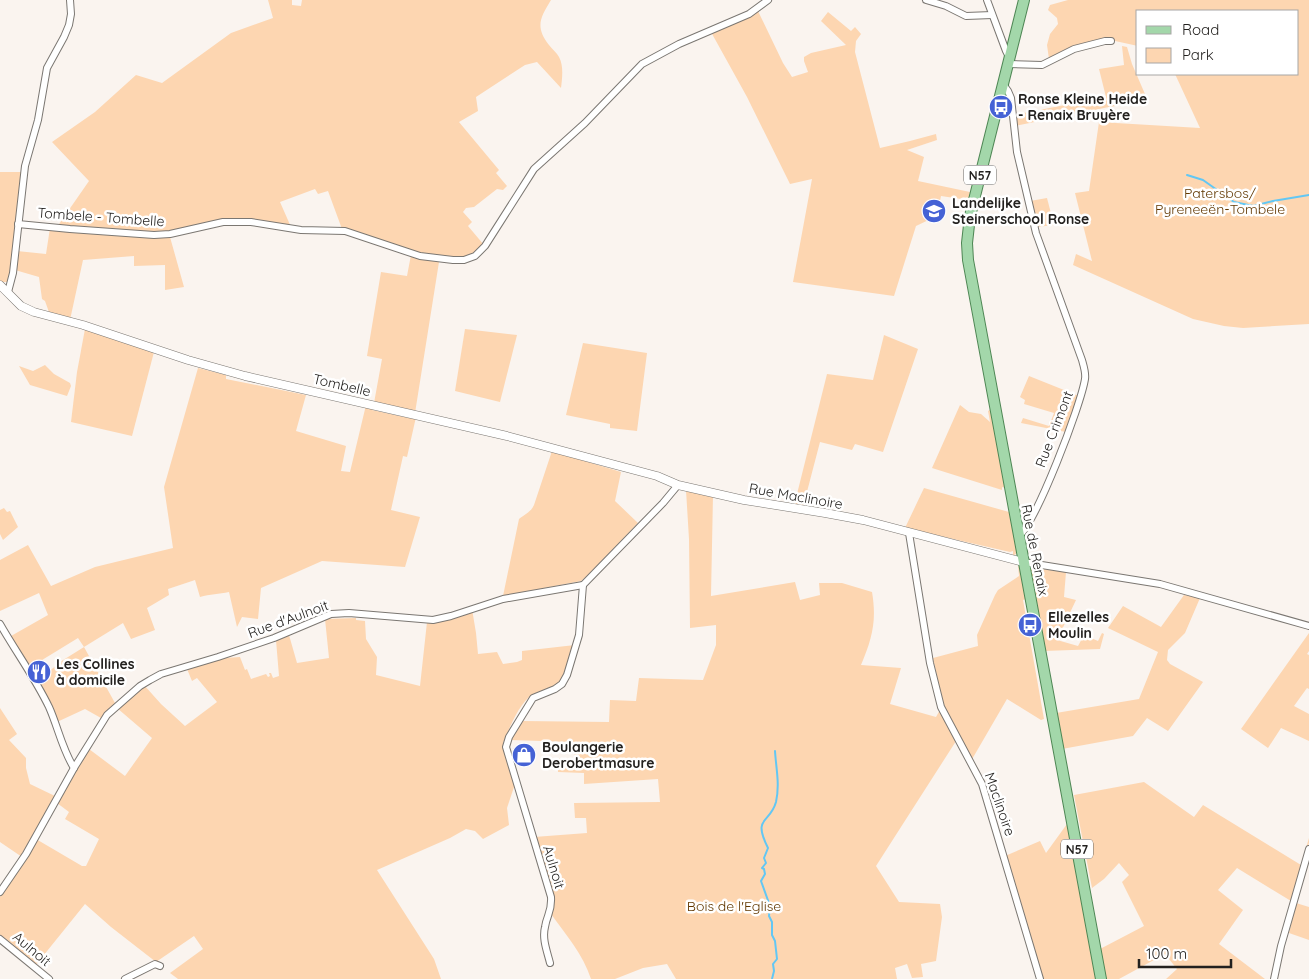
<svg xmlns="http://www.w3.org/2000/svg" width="1309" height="979" font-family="Quicksand,sans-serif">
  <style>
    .green { fill: #fdd6b1 }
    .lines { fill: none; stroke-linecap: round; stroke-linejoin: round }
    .stream { stroke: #62c7f4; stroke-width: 2 }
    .minor-casing { stroke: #7b7772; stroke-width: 8 }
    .tertiary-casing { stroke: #7b7772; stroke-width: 9 }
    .primary-casing { stroke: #4e8654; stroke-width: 12 }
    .minor { stroke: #fff; stroke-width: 6 }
    .tertiary { stroke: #fff; stroke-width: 8 }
    .primary { stroke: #a3d7aa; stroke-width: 10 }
    .labels { text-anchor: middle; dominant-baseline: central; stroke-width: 5; stroke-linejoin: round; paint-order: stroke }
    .shield { fill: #fff; stroke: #656462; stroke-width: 1 }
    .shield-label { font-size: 12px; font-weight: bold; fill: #23211f }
    .poi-label { font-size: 14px; font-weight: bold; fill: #23211f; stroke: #fff; text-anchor: start }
    .park-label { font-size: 14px; fill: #623800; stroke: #fff }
    .street-label { font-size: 14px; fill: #23211f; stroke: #fff }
  </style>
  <rect width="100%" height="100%" fill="#faf4ef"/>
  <!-- green -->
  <g class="green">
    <path d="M268,0H292V5L301,6L302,0H551C540,18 535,27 549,45C552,49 557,53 559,57C564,66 562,79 561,88L537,62L525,65L476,97L478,111L459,122L499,170L496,173L507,186L503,190L497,189L474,207L466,208L463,212L472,222L468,226L484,245C481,248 477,254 473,256C452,268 367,237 342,229L328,191L318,194L315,189L280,202L291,227L241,218L221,221L177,231L156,233L88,227H57L89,181L52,142L95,112L136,75L162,83L231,33L273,18Z"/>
    <polygon points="1068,0 1309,0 1309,324 1243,328 1224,326 1193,319 1073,265 1076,254 1092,261 1075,193 1089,191 1099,122 1200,128 1175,74 1298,74 1298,11 1138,11 1138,46 1106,39 1049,59 1047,45 1050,34 1058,24 1057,18 1048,10 1050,5"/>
    <polygon points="758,11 783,63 792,77 808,72 804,61 804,57 811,53 846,45 821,21 828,12 851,31 855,27 861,34 856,41 855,52 880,148 910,141 936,134 937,140 907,150 924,157 918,181 970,192 968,200 941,196 937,216 916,226 894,296 793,282 812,179 790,184 747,97 711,32"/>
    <polygon points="1122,46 1127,47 1132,64 1148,101 1109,107 1015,126 1014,115 1106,97 1099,69 1124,65"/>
    <polygon points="0,172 21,172 13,268 8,282 0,282"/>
    <polygon points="1047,198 1054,225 1037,227 1030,201"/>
    <polygon points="50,228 124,236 170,237 184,287 165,290 165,265 134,266 134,256 83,260 70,320 50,315 45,301 42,299 39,277 15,270 17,251 46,254"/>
    <polygon points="411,255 419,258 439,262 415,413 374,403 382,359 367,356 381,272 407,276"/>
    <polygon points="85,329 154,352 132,436 71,422 77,372"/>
    <polygon points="465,329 517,335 500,402 455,391"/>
    <polygon points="884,335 918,349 883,452 855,444 852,450 820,442 803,507 794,506 827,374 873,380"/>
    <polygon points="583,343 647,353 637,431 610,428 610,424 566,415"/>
    <polygon points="45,365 54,374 70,383 71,386 67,396 30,385 19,366 33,371"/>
    <path d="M198,368L226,375V379L306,395L296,431L346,446L341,471L350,472L366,405L372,406V410L414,419L416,417L407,457L403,456L391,510L420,517L405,567L322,561L261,588L258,619L242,617L237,627L229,592C219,594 210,594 200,597L195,580L168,589L169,595L147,608L155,630L131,639L123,623L84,647L115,703L101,718L85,709L57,722C53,706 48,694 37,682L60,662L84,647L78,638L29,668L11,636L48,615L39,593L0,611V560L28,545L51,586L95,567L173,548L164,487Z"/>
    <polygon points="1029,376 1079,396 1066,432 1021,423 1023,418 1049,426 1054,413 1024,404 1025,400 1020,397"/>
    <polygon points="960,405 969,412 981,414 990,422 988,411 991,409 1005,488 1002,487 1002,490 932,468"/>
    <path d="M552,451L621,472L615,501L638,523L589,574L581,581L503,596L519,519C525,514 531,512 534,505Z"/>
    <polygon points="924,488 1009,512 1017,553 1013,556 1013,551 1010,552 905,528"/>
    <path d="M686,490L713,495L711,596L795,582L800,600L820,595L819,583H842L872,592C877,621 872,639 861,665L901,668L890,704L936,717L941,708L958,738L876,866L899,902L940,904L942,917L936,961L921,964L923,977L912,978L907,964L895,968L897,979H676L667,964L643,968L615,979H591C583,954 566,935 551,914L553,906L534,837L587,833L586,818H575L574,803L660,802L658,779L584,784V773L558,772V758H575L573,742L510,740L522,721L609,722L610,700L636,701L639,678L703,680L716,645V625L690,628L689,539Z"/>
    <polygon points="4,508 7,512 10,511 18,527 3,540 0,534 0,510"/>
    <polygon points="1018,565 1021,570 1026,599 1023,600 1044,719 1041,720 1007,699 971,761 944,708 933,658 978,646 977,635 995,595 998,590 1019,576"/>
    <polygon points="1034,568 1066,572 1064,597 1076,600 1057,640 1078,646 1084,635 1098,641 1102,633 1104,634 1100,649 1044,651 1037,611 1038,608 1033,579 1030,577 1031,569"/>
    <polygon points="1184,595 1200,598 1185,633 1168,650 1167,660 1170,664 1203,682 1168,731 1147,718 1133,736 1062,749 1056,713 1139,699 1158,652 1108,628 1123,606 1161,627"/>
    <path d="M472,609L476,633L478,654L497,652L503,664L517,662L522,660V651L575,645C571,657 568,675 558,684C552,690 541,690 533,694C518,704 510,728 503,743L515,784L507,808L509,825L483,839L475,831L466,829L450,838L377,870L434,959L441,979H178L170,973L203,949L194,936L156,962L111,927L85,904L35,966L0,937V897L36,839L82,866H86L99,839L65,819L69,812L57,803L89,749L125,776L152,738L117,708L144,685L161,704L185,726L217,702L197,678L192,681L187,669L225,658L240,657L245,670L247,669L251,679L266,674L268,677L270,676L269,673H271L273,678L279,676L276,640L289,635L297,663L329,658L325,619L356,618V620L365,621L366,639L377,657L376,675L420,686L427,622Z"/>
    <polygon points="1309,633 1309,651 1307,654 1309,655 1309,689 1307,688 1294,706 1309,714 1309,741 1281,728 1268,748 1241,729"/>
    <polygon points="0,708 17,734 9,740 26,758 26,768 30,784 57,797 22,857 0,842"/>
    <polygon points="1144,782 1194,817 1203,805 1301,865 1309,838 1309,843 1291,901 1237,868 1218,890 1243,910 1219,944 1265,979 1166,979 1177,969 1165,954 1119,979 1106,979 1100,949 1144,926 1122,882 1129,875 1119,863 1104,879 1092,888 1074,795"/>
    <polygon points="1067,824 1097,979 1040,979 1005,856 1040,841 1046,853"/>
    <polygon points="1296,903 1309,907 1309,940 1289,933"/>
  </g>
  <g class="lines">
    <!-- stream -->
    <g class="stream">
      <polyline points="1187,175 1203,180 1234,202 1253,206 1273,201 1309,195"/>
      <path d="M772,979L774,971L773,964L777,959L775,941L772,935V922L769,916L770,906L761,881L765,874L764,869L762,868L766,863L764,858L768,848C752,816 770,824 776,802C780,784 776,768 775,751"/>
    </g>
    <!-- minor casing -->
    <g class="minor-casing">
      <g id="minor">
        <polyline points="926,0 946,6 966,16 992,15"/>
        <polyline points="987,0 1006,51 1009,57"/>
        <polyline points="1008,64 1042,65 1074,49 1105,41 1111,41"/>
        <path d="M1003,84L1008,91L1011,98L1017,152L1036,233L1082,360C1084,367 1086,373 1085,379C1081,405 1036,523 1018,537"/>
        <polyline points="18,224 70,229 154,235 170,234 223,222 251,222 301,230 345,231 420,256 453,260 464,260 475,256 485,246 534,169 585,123 642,64 679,44 749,14 768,0"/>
        <polyline points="8,292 13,273 25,166 38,120 47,68 64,37 69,25 71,14 70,0"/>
        <polyline points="909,533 930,663 941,707 982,784 1040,979"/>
        <polyline points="1023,562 1160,584 1309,626"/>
        <path d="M0,624C16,652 35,678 49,707C58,727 62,749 74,768"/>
        <polyline points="0,892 26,854 74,768 107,715 140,686 150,680 161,674 218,657 274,638 331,614 349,613 433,620 451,616 503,599 583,585 663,503 678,485"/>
        <polyline points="0,939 49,979"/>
        <path d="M550,963C547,951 542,939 545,927C547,914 552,912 551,897L506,747L509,737L533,698L555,689L562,684L567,675L579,635L583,585"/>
        <polyline points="125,979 155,964 160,966"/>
        <polyline points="1274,979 1281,946 1309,849"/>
      </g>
    </g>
    <!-- tertiary casing -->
    <g class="tertiary-casing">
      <polyline id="tertiary" points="0,285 21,306 34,312 83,325 188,360 245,376 507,436 657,476 678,485 744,500 825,513 863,520 1023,562"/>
    </g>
    <!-- primary casing -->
    <g class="primary-casing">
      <polyline id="primary" points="1024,0 970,216 967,243 968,260 1101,979"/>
    </g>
    <!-- minor -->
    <use href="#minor" class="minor"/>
    <!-- tertiary -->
    <use href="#tertiary" class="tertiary"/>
    <!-- primary -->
    <use href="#primary" class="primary"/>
  </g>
  <!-- icons -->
  <defs>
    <g id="bus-disc" transform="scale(1.25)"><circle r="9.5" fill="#4562d5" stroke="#fff"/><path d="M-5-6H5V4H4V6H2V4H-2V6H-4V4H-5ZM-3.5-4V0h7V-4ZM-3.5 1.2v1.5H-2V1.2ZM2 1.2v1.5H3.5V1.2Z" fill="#fff"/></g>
    <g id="school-disc" transform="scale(1.25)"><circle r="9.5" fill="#4562d5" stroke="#fff"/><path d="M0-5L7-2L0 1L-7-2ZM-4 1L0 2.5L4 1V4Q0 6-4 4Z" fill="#fff"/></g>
    <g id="restaurant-disc" transform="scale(1.25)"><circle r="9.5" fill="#4562d5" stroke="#fff"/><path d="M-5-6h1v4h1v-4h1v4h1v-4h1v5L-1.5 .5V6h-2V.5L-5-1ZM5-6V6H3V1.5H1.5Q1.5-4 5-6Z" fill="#fff"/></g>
    <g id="shop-disc" transform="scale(1.25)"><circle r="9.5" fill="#4562d5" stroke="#fff"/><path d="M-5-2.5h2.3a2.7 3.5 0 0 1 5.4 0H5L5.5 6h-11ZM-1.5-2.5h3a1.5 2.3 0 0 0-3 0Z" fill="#fff"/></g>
  </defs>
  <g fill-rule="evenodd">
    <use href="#bus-disc" x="1001" y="107"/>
    <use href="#school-disc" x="934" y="211"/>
    <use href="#bus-disc" x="1030" y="625"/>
    <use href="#restaurant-disc" x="39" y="672"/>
    <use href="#shop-disc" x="524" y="755"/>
  </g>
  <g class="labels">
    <!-- shield labels -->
    <g class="shield">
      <rect x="964" y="165.5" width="32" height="19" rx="4"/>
      <rect x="1061" y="839.5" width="32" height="19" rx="4"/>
    </g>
    <g class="shield-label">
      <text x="980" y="175">N57</text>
      <text x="1077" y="849">N57</text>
    </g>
    <!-- poi labels -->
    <g class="poi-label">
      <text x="1018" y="99">Ronse Kleine Heide<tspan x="1018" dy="16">- Renaix Bruyère</tspan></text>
      <text x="952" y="203">Landelijke<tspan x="952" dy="16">Steinerschool Ronse</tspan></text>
      <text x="1048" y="617">Ellezelles<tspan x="1048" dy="16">Moulin</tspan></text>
      <text x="56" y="664">Les Collines<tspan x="56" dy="16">à domicile</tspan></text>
      <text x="542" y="747">Boulangerie<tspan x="542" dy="16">Derobertmasure</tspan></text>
    </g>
    <!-- park labels -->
    <g class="park-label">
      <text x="1220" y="193">Patersbos/<tspan x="1220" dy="16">Pyreneeën-Tombele</tspan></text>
      <text x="734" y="906">Bois de l'Eglise</text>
    </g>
    <!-- street labels -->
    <g class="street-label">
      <text transform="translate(101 217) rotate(4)">Tombele - Tombelle</text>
      <text transform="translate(342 385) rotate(13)">Tombelle</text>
      <text transform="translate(1054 429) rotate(-69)">Rue Crimont</text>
      <text transform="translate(796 496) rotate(10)">Rue Maclinoire</text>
      <text transform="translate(1035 550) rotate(79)">Rue de Renaix</text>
      <text transform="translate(288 619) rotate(-20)">Rue d'Aulnoit</text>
      <text transform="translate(1000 804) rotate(71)">Maclinoire</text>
      <text transform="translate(554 867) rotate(73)">Aulnoit</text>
      <text transform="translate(32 949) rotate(40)">Aulnoit</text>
    </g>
  </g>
  <!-- legend -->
  <rect x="1136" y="10" width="162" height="65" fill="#ffffff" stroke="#a7a6a5"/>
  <rect x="1146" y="26" width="25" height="8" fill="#a3d7aa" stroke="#a7a6a5"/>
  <text x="1182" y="35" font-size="15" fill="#23211f">Road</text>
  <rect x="1146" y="48" width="25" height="15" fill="#fdd6b1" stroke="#a7a6a5"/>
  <text x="1182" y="60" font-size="15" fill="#23211f">Park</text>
  <!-- scale -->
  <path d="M1139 959v8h92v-8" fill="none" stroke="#23211f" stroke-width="2.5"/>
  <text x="1146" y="959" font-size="15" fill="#23211f" stroke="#ffffff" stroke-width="4" paint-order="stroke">100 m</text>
</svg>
